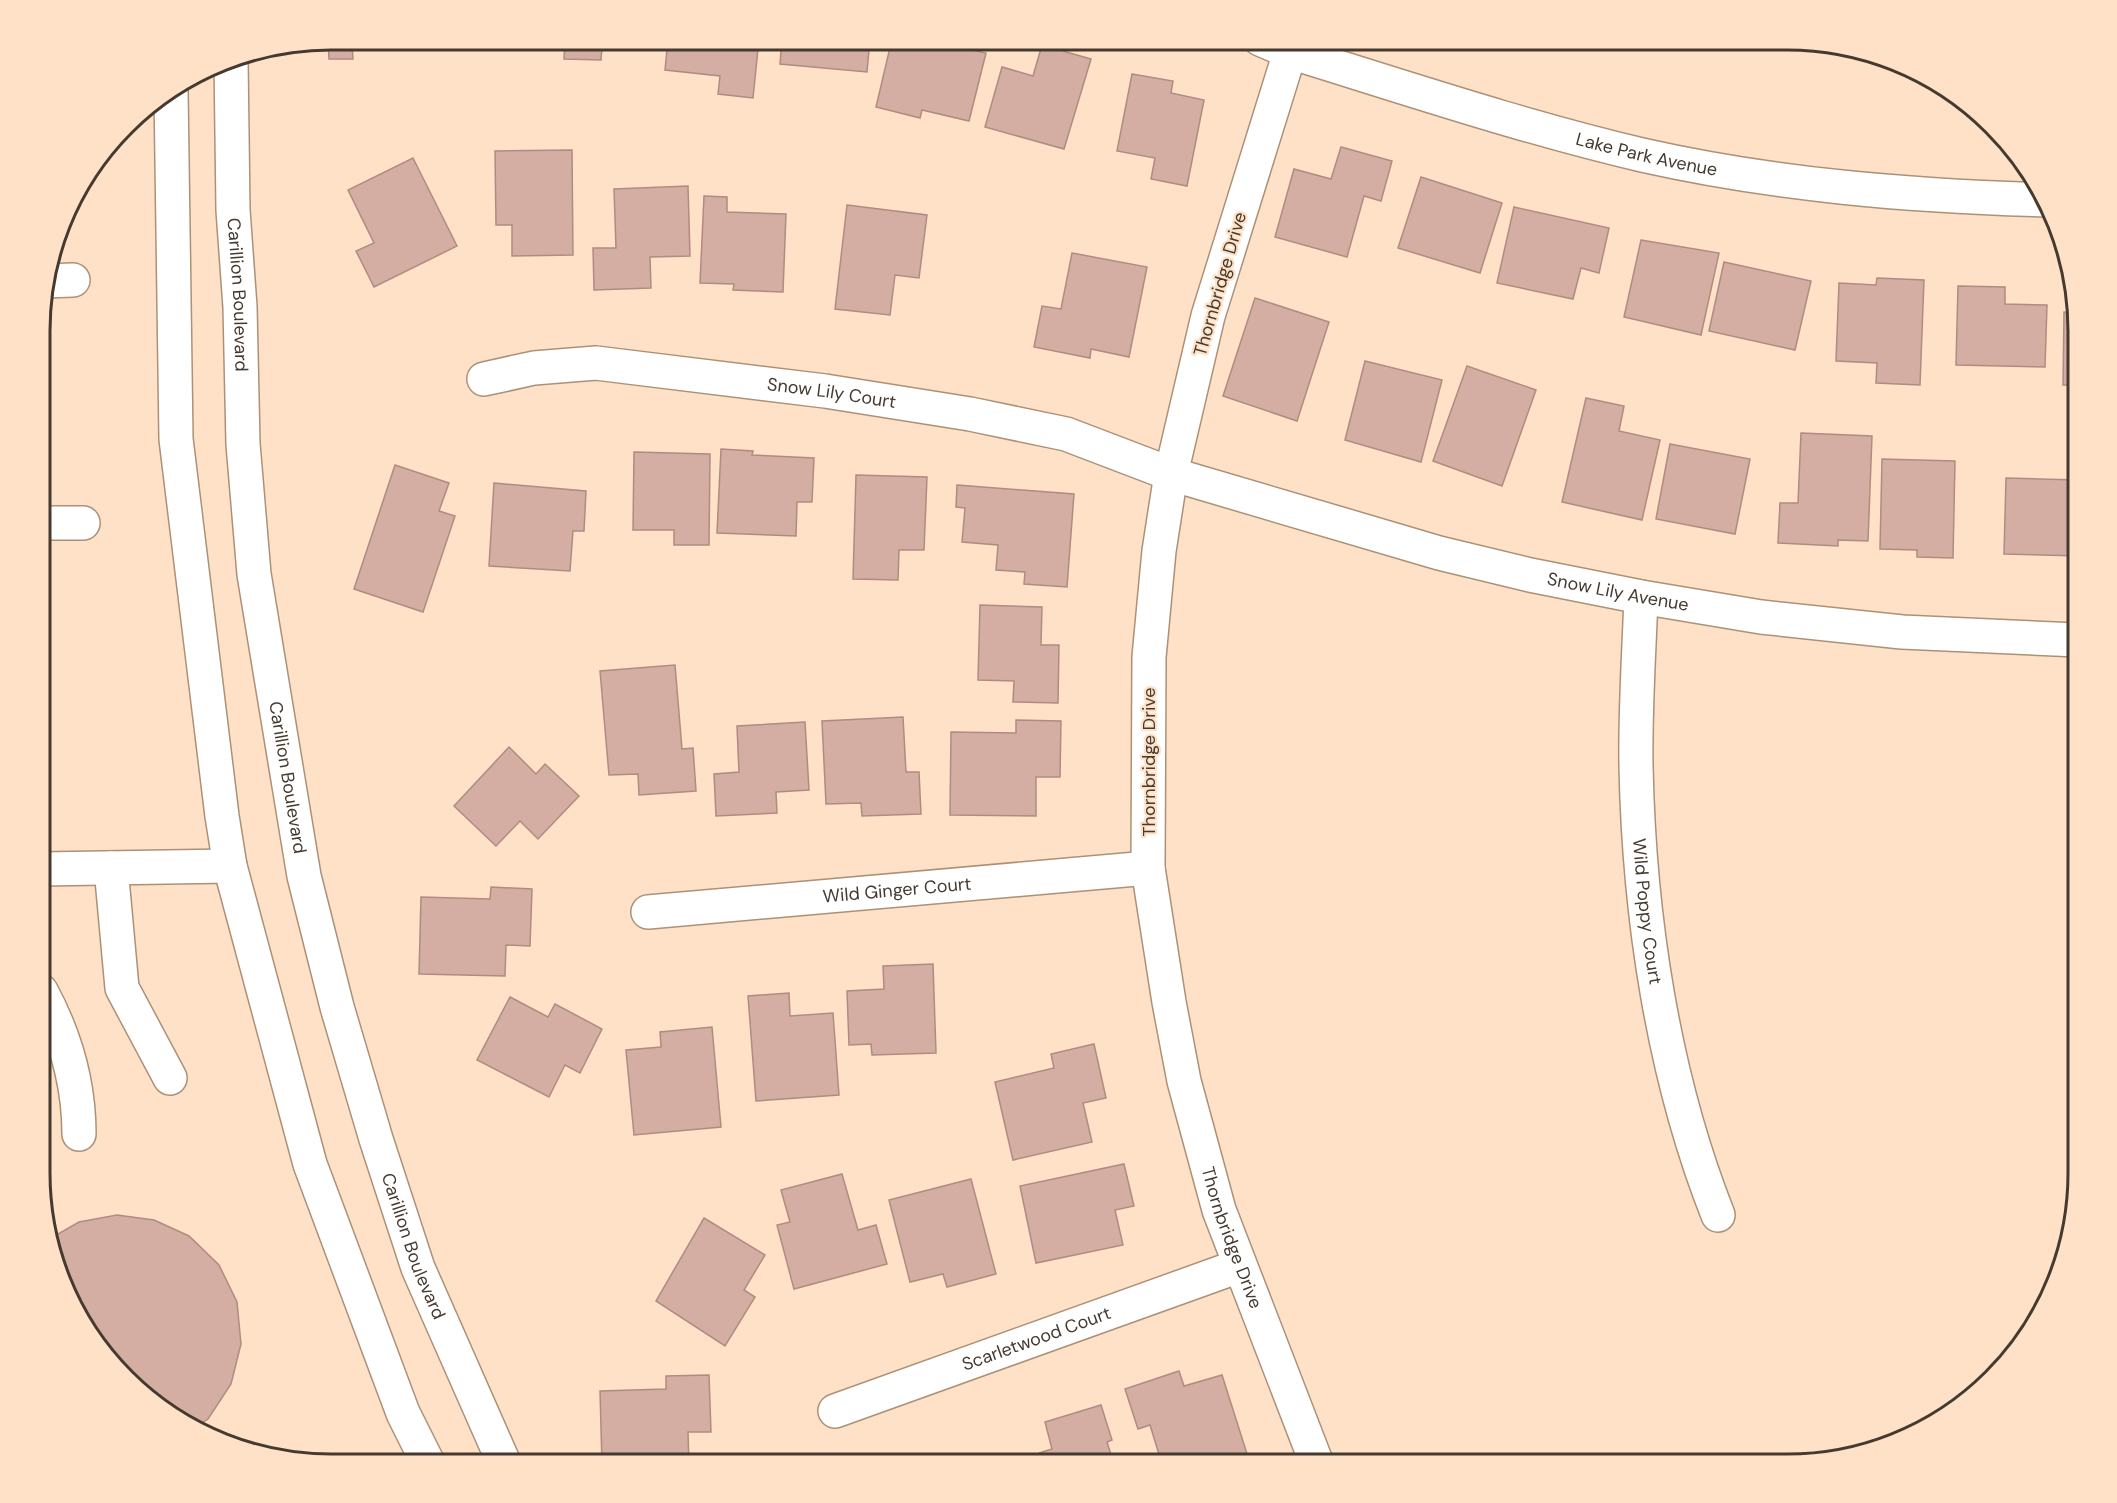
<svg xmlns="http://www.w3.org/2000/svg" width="2117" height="1503" font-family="'DM Sans',sans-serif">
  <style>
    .building { fill: #d4ada3; stroke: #b18b81; stroke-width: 1.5 }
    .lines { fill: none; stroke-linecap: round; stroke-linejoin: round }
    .minor-casing { stroke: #ac9178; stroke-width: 36 }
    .minor { stroke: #fff; stroke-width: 33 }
    .labels { text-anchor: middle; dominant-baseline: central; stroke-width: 4.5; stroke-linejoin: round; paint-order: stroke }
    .street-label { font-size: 18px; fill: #453a2f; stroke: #fee1c6 }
    .rim { fill: none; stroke: #453a2f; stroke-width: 3 }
  </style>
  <rect width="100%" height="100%" fill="#fee1c6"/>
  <!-- building -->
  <g class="building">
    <polygon points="328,39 405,39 405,43 352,44 353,59 329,59"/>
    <polygon points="565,39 652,39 652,49 602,47 601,60 564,59"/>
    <polygon points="668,39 759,39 753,98 718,94 720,76 665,70"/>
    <polygon points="782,39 870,39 867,72 780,64"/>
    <polygon points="892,39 951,39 949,45 986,53 969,121 922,110 920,118 876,107"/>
    <polygon points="1042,45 1091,59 1064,149 985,127 1002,67 1033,76"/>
    <polygon points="1132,74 1173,81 1171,93 1204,100 1187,186 1151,179 1155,158 1117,151"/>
    <polygon points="1341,147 1392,161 1381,201 1364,196 1347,257 1275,237 1294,169 1331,179"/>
    <polygon points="572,150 573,255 512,256 512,225 496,225 495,151"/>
    <polygon points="413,158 457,246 374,287 356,251 374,243 348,190"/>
    <polygon points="1421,177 1502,203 1480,273 1398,248"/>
    <polygon points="688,186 690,256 650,257 651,288 594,290 593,248 616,248 614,189"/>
    <polygon points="704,196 727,197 727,212 786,214 783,292 733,290 734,284 700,283"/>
    <polygon points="847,205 927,215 919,278 895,275 890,315 835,309"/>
    <polygon points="1514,207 1609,228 1599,273 1581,268 1573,299 1497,283"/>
    <polygon points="1641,240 1719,253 1701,335 1624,317"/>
    <polygon points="1072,253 1147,267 1129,357 1091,349 1090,358 1034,347 1042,306 1061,309"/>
    <polygon points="1724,262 1811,281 1795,350 1709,331"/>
    <polygon points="1877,278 1924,280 1920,385 1876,383 1877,363 1836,361 1839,283 1876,285"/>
    <polygon points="1958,286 2005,287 2005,304 2047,305 2045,367 1956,365"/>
    <polygon points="1255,298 1329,322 1297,421 1223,396"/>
    <polygon points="2064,312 2077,313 2077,385 2063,385"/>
    <polygon points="1365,361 1442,380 1421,462 1345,440"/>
    <polygon points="1467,366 1536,390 1502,486 1433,461"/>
    <polygon points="1586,398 1624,406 1619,431 1660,440 1642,520 1562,502"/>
    <polygon points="1801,433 1872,436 1868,541 1838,540 1838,546 1778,543 1780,503 1798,503"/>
    <polygon points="1670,444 1750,459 1735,534 1656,519"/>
    <polygon points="721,449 753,451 752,455 814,458 812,502 797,502 796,536 717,533"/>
    <polygon points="634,452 710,454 709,545 674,545 674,530 633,530"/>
    <polygon points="1882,459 1955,461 1953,558 1917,557 1917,550 1880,549"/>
    <polygon points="395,465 449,483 439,511 455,516 423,612 354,589"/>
    <polygon points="856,475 927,477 924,550 899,550 898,580 853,579"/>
    <polygon points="2006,478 2077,480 2077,556 2004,554"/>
    <polygon points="494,483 586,491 584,531 573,531 570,571 489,566"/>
    <polygon points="957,485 1074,494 1067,587 1024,584 1025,572 996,570 998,545 962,542 965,508 956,507"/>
    <polygon points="980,605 1042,607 1041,645 1059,645 1058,703 1013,702 1014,681 978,680"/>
    <polygon points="675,665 682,749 693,748 696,791 639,795 638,774 609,775 600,671"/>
    <polygon points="903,717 906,772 919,772 921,814 862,816 861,803 826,804 822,721"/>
    <polygon points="1016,720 1061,721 1060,777 1036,777 1036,816 950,815 951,732 1016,733"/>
    <polygon points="805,722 809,790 776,792 777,813 716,816 714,774 739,772 737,726"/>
    <polygon points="509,747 536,774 545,764 579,796 538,839 520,821 496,846 454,806"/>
    <polygon points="491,887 532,889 530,946 506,945 505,976 419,974 421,897 490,899"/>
    <polygon points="933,964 936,1053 872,1055 871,1044 849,1045 847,991 884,989 883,966"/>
    <polygon points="789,993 790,1016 833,1013 839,1095 756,1101 748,996"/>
    <polygon points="510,997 548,1017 555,1004 602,1029 580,1073 565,1065 549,1097 477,1060"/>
    <polygon points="712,1027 721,1127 634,1135 626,1050 661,1047 660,1032"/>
    <polygon points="1094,1044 1106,1098 1083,1103 1092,1142 1013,1160 995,1082 1054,1068 1051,1054"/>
    <polygon points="1124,1164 1134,1206 1115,1210 1123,1245 1036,1263 1020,1186"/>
    <polygon points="842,1174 858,1230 876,1225 887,1264 794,1289 777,1225 790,1222 781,1190"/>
    <polygon points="971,1179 996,1274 947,1287 943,1274 910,1282 889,1200"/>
    <polygon points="117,1215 154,1220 189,1236 219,1265 237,1302 241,1344 231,1384 208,1419 196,1427 153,1404 78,1318 51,1238 79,1222"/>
    <polygon points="704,1218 765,1255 744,1290 755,1297 725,1346 656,1301"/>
    <polygon points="1179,1371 1184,1386 1222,1375 1248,1457 1226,1464 1162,1464 1150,1425 1138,1429 1125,1389"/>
    <polygon points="709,1375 711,1432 688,1432 689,1464 602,1464 600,1391 666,1389 666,1376"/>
    <polygon points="1101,1405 1112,1440 1107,1442 1114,1464 1042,1464 1039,1453 1052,1449 1045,1422"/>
  </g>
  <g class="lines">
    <!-- minor casing -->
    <g class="minor-casing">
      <g id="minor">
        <path id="s1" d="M1260,39L1290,52C1407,88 1523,127 1642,155C1775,185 1911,196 2047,200"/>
        <path id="s2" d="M1290,52L1208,316L1171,474L1159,551L1149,657L1148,868L1169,1002L1184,1081L1219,1210L1317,1464"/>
        <path id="s3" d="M231,59L233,210L240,307L243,444L254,574L304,876L337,1007L376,1139L418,1268L504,1463"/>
        <polyline points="171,91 176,439 222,816 230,866 310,1164 403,1413 428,1463"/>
        <polyline points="45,281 73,280"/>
        <path id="s4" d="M484,379L534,368L596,363L825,391L970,414L1066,434L1171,474L1439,553L1530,575L1641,597L1761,617L1902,632L2077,640"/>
        <polyline points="41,523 83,523"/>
        <path id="s5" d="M1641,597C1639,653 1635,710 1636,766C1639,916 1663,1076 1718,1215"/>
        <polyline points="111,868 122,988 170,1078"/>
        <polyline points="41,869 230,866"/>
        <path id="s6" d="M648,912L1148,868"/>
        <path d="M41,991C65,1035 79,1084 79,1134"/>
        <path id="s7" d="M835,1411L1239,1266"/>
      </g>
    </g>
    <!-- minor -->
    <use href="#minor" class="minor"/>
  </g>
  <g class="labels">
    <!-- street labels -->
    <g class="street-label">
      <text stroke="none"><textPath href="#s1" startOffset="404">Lake Park Avenue</textPath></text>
      <text transform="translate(1220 284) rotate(-74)">Thornbridge Drive</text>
      <text stroke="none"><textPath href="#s3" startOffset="236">Carillion Boulevard</textPath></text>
      <text stroke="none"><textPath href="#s4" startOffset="351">Snow Lily Court</textPath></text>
      <text stroke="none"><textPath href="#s4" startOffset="1164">Snow Lily Avenue</textPath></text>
      <text transform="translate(1149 762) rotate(-90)">Thornbridge Drive</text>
      <text stroke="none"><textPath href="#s3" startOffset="722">Carillion Boulevard</textPath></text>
      <text stroke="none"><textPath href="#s6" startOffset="250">Wild Ginger Court</textPath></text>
      <text stroke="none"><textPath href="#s5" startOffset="315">Wild Poppy Court</textPath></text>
      <text stroke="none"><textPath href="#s2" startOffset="1214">Thornbridge Drive</textPath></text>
      <text stroke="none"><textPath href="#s3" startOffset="1208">Carillion Boulevard</textPath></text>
      <text stroke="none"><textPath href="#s7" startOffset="214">Scarletwood Court</textPath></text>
    </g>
  </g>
  <!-- crop -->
  <path d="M0 0H2117V1503H0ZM331 50H1787A281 281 0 0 1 2068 331V1173A281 281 0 0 1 1787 1454H331A281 281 0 0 1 50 1173V331A281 281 0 0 1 331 50Z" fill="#fee1c6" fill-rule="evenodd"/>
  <path class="rim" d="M331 50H1787A281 281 0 0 1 2068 331V1173A281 281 0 0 1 1787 1454H331A281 281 0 0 1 50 1173V331A281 281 0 0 1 331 50Z"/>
</svg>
